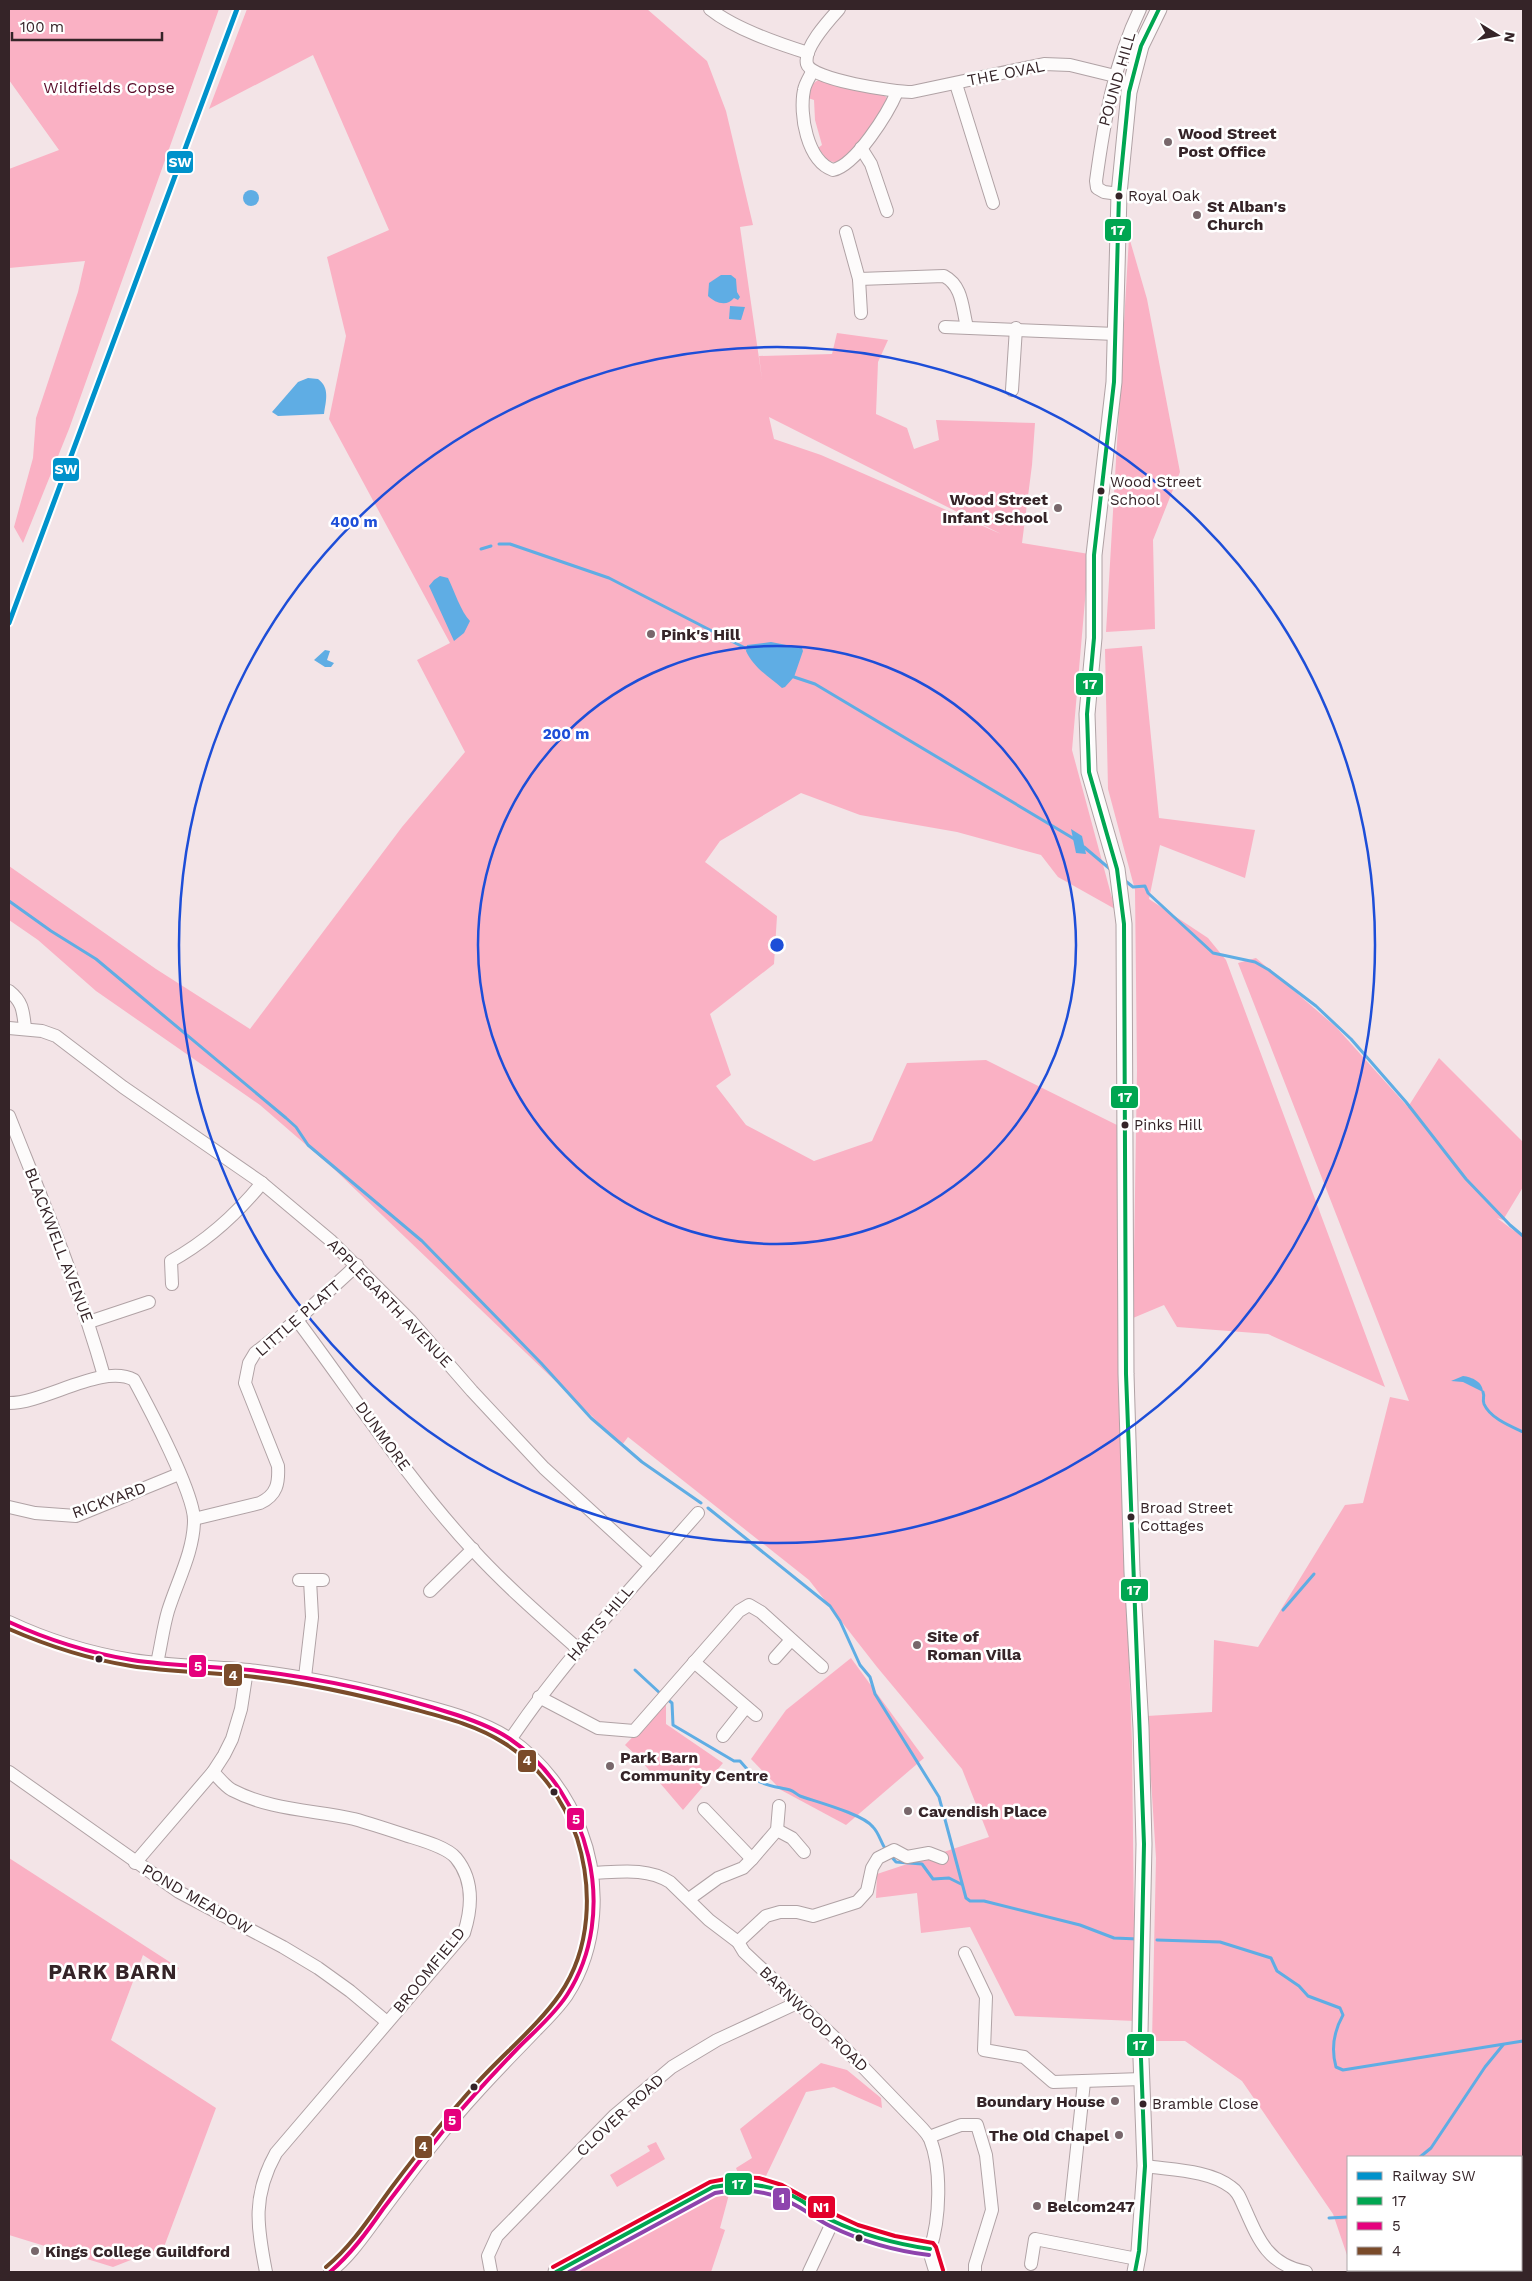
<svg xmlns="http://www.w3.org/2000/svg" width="1532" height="2281" font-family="'Work Sans',sans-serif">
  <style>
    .green { fill: #fab1c4; fill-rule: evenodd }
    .water { fill: #5fade4 }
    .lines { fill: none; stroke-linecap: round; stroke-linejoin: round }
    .stream { stroke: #5fade4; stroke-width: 3 }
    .minor-casing { stroke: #b0a2a5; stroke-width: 14 }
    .tertiary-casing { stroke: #b0a2a5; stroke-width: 17 }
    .minor { stroke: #fdfbfb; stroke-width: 12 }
    .tertiary { stroke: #fdfbfb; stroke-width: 15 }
    .bus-1-casing { stroke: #fff; stroke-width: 8 }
    .bus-2-casing { stroke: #fff; stroke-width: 8 }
    .bus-3-casing { stroke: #fff; stroke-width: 8 }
    .bus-4-casing { stroke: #fff; stroke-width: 8 }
    .bus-5-casing { stroke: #fff; stroke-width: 8 }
    .bus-1 { stroke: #00a651; stroke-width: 4 }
    .bus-2 { stroke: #e5007d; stroke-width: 4 }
    .bus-3 { stroke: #7a4b2a; stroke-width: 4 }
    .bus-4 { stroke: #8e44ad; stroke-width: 4 }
    .bus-5 { stroke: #e4002b; stroke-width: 4 }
    .rail-1-casing { stroke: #fff; stroke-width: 9 }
    .rail-1 { stroke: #0092cb; stroke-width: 5 }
    .ring { fill: none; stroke: #1d4ed8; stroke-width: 2.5 }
    .poi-dot { fill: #78676b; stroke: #fff; stroke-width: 2 }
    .bus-dot { fill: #352428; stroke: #fff; stroke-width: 2 }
    .labels { text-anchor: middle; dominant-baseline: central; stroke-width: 5; stroke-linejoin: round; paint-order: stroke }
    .bus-label { font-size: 15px; fill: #352428; stroke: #fff; text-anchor: start }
    .street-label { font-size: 16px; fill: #352428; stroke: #fff }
    .park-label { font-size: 16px; fill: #580c29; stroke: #fff }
    .poi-label { font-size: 16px; font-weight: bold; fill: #352428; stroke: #fff; text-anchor: start }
    .district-label { font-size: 21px; font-weight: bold; letter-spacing: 1px; fill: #352428; stroke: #fff }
    .centre { fill: #1d4ed8; stroke: #fff; stroke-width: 2.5 }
    .ring-label { font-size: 15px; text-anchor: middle; font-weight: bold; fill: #1d4ed8; stroke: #fff; stroke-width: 5; stroke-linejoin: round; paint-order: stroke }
    .line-badge { stroke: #fff; stroke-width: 2 }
    .badge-label { font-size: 14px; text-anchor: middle; font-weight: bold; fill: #fff }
  </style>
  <rect width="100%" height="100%" fill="#f3e4e7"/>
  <!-- green -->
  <g class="green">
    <polygon points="9,9 219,9 69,429 23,543 14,527 33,458 36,418 78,292 85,261 9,268 9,169 59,150 9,80"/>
    <path d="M247,9H647L707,61L726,111L753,225L740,227L762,379L759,356L832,354L837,333L888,340L878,362L876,414L907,428L914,449L939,440L936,420L1035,423L1032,465L1022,543L1089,554L1072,750L1115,909L1058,877L1041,855L957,832L860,815L801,793L720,841L705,862L777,916L774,964L710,1014L731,1075L716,1086L746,1125L814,1161L872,1141L907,1063L986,1060L1121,1127L1119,1399L1132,1742L1135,2021L1015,2016L970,1927L921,1933L917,1893L876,1898L877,1874L989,1837L962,1769L877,1667L809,1580L628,1437L622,1445L335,1170L260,1105L96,991L38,940L9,920V866L156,969L250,1029L402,827L465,752L417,660L450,643L329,419L346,336L327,257L389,230L313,55L209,109ZM769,417L1001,534L821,455L774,439Z"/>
    <path d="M822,79L882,93L887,98V105L847,158L840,163L828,161L818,148L822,145L815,120L814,100L808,98C810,88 812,81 822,79Z"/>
    <polygon points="1129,237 1147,299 1180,472 1153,540 1155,629 1106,632"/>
    <polygon points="1142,646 1159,818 1255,830 1245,878 1160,845 1149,899 1208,938 1226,960 1385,1387 1268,1334 1177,1327 1164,1305 1133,1318 1137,1070 1135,890 1108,789 1105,649"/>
    <polygon points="1256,958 1336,1027 1408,1107 1439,1058 1523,1142 1523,1187 1503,1220 1497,1218 1513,1230 1523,1235 1523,2272 1353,2272 1352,2270 1521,2270 1521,2157 1348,2157 1348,2258 1333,2214 1242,2081 1185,2041 1152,2041 1156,1858 1147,1716 1212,1712 1214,1640 1258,1647 1345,1505 1363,1503 1390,1397 1409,1401 1238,963"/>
    <polygon points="851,1658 924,1758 846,1825 781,1790 751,1759 786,1710"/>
    <polygon points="666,1702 666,1724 723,1763 683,1810 637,1756 625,1745"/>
    <polygon points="9,1858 179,1968 175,1976 143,1955 111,2040 216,2108 164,2247 113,2267 9,2235"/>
    <polygon points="821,2063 847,2070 881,2098 882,2108 834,2087 806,2092 766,2176 738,2173 736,2168 752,2158 740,2129"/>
    <polygon points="656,2142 665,2159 617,2187 610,2175 650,2151 647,2146"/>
    <polygon points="731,2187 720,2228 725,2230 711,2272 570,2272"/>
  </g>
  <!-- water -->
  <g class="water">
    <circle cx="251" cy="198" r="8"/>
    <path d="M721,275H731L736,279L737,292L740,297L738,300L734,298C727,307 715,303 708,296L709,283Z"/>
    <polygon points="730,306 745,307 741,320 729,319"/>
    <path d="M308,378L318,379C330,388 326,400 324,414L278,416L272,412L298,382Z"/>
    <path d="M440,576L448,578C454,590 461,612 470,621L464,633L454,641L429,586L434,580Z"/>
    <path d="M771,642L802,648L803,651L794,677L785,687L782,688C769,677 753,667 746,651L747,645Z"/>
    <polygon points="325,650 330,651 327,660 334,663 331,667 325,667 314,660"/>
    <polygon points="1071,829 1082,836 1086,854 1076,853"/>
    <path d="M1463,1376C1472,1377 1483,1382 1483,1392L1463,1382L1451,1381Z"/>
  </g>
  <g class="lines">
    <!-- stream -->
    <g class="stream">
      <polyline points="499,544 510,544 609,578 745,648"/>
      <polyline points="481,549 491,546"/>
      <polyline points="794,677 815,684 1076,840"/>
      <polyline points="1084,847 1110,869"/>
      <polyline points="1123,879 1133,887 1145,886 1148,893 1213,953 1255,962 1269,970 1316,1006 1351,1039 1406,1102 1466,1179 1510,1225 1523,1236"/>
      <polyline points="9,901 51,931 96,959 286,1118 296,1127 308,1145 422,1241 541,1363 591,1418 642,1462 701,1503"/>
      <path d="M1483,1392C1485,1397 1482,1399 1484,1404C1490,1418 1510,1426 1523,1432"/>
      <polyline points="708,1508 830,1606 840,1621 860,1665 870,1677 875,1694 939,1797 966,1898 970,1901 984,1901 1080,1925 1114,1938 1138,1939"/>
      <polyline points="1283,1610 1314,1574"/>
      <polyline points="635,1670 662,1695"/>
      <polyline points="667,1699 672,1703 673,1725 734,1761 740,1761 754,1777"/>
      <path d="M755,1779C764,1786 779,1787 790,1790C794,1791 797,1795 800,1796C817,1802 863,1814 873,1827C879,1833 881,1843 886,1850"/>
      <polyline points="890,1855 896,1862 922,1864 933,1879 949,1878 961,1884"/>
      <path d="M1157,1940L1220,1942L1271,1958L1277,1971L1299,1986L1308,1996L1340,2008L1343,2015C1334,2031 1331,2049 1336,2067L1343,2070L1523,2041"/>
      <polyline points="1420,2157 1431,2148 1485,2067 1503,2045"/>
      <polyline points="1329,2218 1348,2217"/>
    </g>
    <!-- minor casing -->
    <g class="minor-casing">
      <g id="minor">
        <path d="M710,9C735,29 776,43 808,53"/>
        <path d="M839,9C829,20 803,48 807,64C811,80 895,92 912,92L1044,64L1070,65L1115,76"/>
        <path d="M812,72C809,78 805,84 804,90C799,114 807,161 833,170C856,165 888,113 897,92"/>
        <polyline points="956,84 993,203"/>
        <polyline points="861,148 871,164 887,211"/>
        <path d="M1119,194L1104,192L1097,188L1096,181C1104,122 1114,63 1140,9"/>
        <polyline points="846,232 859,279 861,313"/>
        <path d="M859,279L944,276C963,286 962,308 967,327"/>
        <polyline points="945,327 1116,334"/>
        <polyline points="1012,390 1016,328"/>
        <path d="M9,991C23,1002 23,1011 25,1028"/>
        <polyline points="9,1028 42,1031 56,1036 123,1087 262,1183 330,1240 411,1321 472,1391 544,1468 651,1566"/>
        <path d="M9,1116C43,1202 79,1287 104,1376"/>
        <path d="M172,1284L171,1261C207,1241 236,1215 262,1183"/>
        <path d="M297,1320C354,1396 408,1480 473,1550C505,1585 542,1617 578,1649"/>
        <polyline points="89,1322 149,1302"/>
        <path d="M9,1403C45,1403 103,1363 134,1380C148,1406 194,1493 194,1520C194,1551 177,1582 168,1611C163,1628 161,1646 157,1663"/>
        <polyline points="9,1507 35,1513 76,1516 179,1474"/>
        <path d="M194,1519L260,1503C277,1495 279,1483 278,1466L245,1383L249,1363L255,1353L297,1320L357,1265"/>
        <polyline points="299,1580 323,1580"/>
        <polyline points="430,1591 473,1549"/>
        <path d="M9,1622C47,1640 90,1653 132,1660C171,1666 210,1666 249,1670C308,1677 365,1689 422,1705C452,1713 484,1722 510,1739C542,1761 567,1794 581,1831C601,1883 598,1947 567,1995C558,2008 547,2019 536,2030C517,2050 497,2070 479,2090C442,2130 409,2175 376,2219C362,2238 349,2257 330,2272"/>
        <polyline points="775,1658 791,1640"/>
        <polyline points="694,1662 756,1715"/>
        <polyline points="305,1677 312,1617 310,1580"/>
        <polyline points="539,1697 598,1728 634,1731 739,1611 749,1605 761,1612 822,1667"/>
        <polyline points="723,1736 746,1707"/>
        <path d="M510,1740C565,1658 633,1587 698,1513"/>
        <polyline points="9,1772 179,1892 283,1947 318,1968 350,1991 387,2022"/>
        <path d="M213,1772C219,1778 225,1786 232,1790C270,1810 313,1810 354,1819C372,1824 390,1830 408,1836C421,1840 447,1847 456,1858C474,1880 472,1908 464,1933L276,2153C252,2196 257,2226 266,2272"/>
        <polyline points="704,1809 752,1859"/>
        <polyline points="777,1830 792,1838 804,1852"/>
        <polyline points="135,1863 213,1772 224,1755 232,1739 241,1709 247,1670"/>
        <path d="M592,1873C618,1872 647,1867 670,1882L709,1920L738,1942L744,1952L834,2037L918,2124C922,2128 927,2133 930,2139C942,2168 940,2220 930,2249"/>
        <polyline points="689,1899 718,1878 743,1868 752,1859 777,1830 779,1806"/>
        <polyline points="738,1942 766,1916 780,1912 797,1912 813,1916 857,1902 867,1891 872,1868 878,1858 894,1850 907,1857 929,1853 942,1858"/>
        <polyline points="965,1953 986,1997 984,2050 1024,2057 1053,2082 1142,2079"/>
        <polyline points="929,2137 961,2125 977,2125 986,2155 992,2210 975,2265 975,2272"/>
        <path d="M1145,2166C1172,2170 1209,2170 1231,2187C1239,2192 1241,2201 1245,2209C1259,2241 1269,2265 1306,2272"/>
        <polyline points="1071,2204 1084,2082"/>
        <polyline points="1031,2264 1035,2239 1137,2259"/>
        <polyline points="491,2272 488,2256 497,2236 615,2115 672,2067 717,2040 797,2003"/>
        <polyline points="809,2272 833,2221"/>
      </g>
    </g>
    <!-- tertiary casing -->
    <g class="tertiary-casing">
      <g id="tertiary">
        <path d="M556,2272L713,2187C745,2179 773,2184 801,2201C812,2208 822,2216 834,2221C861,2234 900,2246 930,2249L937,2272"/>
        <polyline points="1135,2272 1139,2251 1145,2166 1140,2032 1144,1844 1141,1728 1132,1572 1126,1374 1124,924 1117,869 1089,772 1087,714 1094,638 1094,555 1114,382 1119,194 1129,92 1141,46 1159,9"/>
      </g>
    </g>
    <!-- minor -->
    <use href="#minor" class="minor"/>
    <!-- tertiary -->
    <use href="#tertiary" class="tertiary"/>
    <!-- bus-1 casing -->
    <g class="bus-1-casing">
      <g id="bus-1">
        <path d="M556,2272L713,2187C745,2181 774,2184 802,2201C811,2207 820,2215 831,2220C862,2235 896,2244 930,2249"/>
        <polyline points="1135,2272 1139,2251 1145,2166 1140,2032 1144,1844 1126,1374 1124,924 1117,869 1089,772 1087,714 1094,638 1094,555 1114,382 1119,194 1129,92 1141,46 1159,9"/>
      </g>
    </g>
    <!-- bus-2 casing -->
    <g class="bus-2-casing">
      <path id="bus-2" d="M9,1622C48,1640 90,1653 132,1660C171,1666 211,1666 250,1670C319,1678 390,1693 457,1715C475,1721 494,1728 510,1739C590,1793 620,1913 567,1995C554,2015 535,2031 519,2047C493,2074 468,2101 444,2130C423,2156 403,2183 383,2209C367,2232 351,2254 330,2272"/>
    </g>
    <!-- bus-3 casing -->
    <g class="bus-3-casing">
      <path id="bus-3" d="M9,1629C48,1646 88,1659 131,1666C169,1672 208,1672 246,1676C304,1682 361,1695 417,1710C447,1718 478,1726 504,1743C538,1764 564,1800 577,1838C593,1889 591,1949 560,1994C538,2026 503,2054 477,2083C447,2116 419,2151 392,2187C372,2214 353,2245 326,2267"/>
    </g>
    <!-- bus-4 casing -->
    <g class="bus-4-casing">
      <path id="bus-4" d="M569,2272L715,2193C744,2187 771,2191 797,2206C808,2212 818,2220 830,2226C861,2241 895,2251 929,2255"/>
    </g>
    <!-- bus-5 casing -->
    <g class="bus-5-casing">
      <polyline id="bus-5" points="553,2267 710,2182 736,2177 759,2178 782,2185 832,2213 858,2225 895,2236 933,2243 936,2247 943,2270"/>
    </g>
    <!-- bus-1 -->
    <use href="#bus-1" class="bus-1"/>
    <!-- bus-2 -->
    <use href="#bus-2" class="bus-2"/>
    <!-- bus-3 -->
    <use href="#bus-3" class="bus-3"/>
    <!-- bus-4 -->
    <use href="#bus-4" class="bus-4"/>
    <!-- bus-5 -->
    <use href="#bus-5" class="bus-5"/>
    <!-- rail-1 casing -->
    <g class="rail-1-casing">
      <polyline id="rail-1" points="9,623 237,9"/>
    </g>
    <!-- rail-1 -->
    <use href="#rail-1" class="rail-1"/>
  </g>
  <!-- distance rings -->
  <g class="ring">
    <circle cx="777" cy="945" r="299"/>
    <circle cx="777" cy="945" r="598"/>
  </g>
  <!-- markers -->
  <g class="poi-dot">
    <circle cx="1168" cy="142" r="5"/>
    <circle cx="1197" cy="215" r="5"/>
    <circle cx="1058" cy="508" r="5"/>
    <circle cx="651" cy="634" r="5"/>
    <circle cx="917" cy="1645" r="5"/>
    <circle cx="610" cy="1766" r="5"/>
    <circle cx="908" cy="1811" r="5"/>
    <circle cx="1115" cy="2101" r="5"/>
    <circle cx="1119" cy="2135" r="5"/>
    <circle cx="1037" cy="2206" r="5"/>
    <circle cx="35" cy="2251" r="5"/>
  </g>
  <g class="bus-dot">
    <circle cx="1119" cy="196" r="4.5"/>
    <circle cx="1101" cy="491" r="4.5"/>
    <circle cx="1125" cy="1125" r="4.5"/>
    <circle cx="1131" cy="1517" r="4.5"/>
    <circle cx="99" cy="1659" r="4.5"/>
    <circle cx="554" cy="1792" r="4.5"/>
    <circle cx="474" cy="2087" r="4.5"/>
    <circle cx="1143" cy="2104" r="4.5"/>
    <circle cx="859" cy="2238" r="4.5"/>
  </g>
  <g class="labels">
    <!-- bus labels -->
    <g class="bus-label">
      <text x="1128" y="196">Royal Oak</text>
      <text x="1110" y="482">Wood Street<tspan x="1110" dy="18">School</tspan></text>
      <text x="1134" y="1125">Pinks Hill</text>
      <text x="1140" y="1508">Broad Street<tspan x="1140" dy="18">Cottages</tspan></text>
      <text x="1152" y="2104">Bramble Close</text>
    </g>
    <!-- street labels -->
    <g class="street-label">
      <text transform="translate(1006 73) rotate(-11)">THE OVAL</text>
      <text transform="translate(1117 79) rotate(-74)">POUND HILL</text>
      <text transform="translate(59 1245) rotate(69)">BLACKWELL AVENUE</text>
      <text transform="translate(390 1303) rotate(46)">APPLEGARTH AVENUE</text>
      <text transform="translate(298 1318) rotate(-41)">LITTLE PLATT</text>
      <text transform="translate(383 1436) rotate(54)">DUNMORE</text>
      <text transform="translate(109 1500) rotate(-20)">RICKYARD</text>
      <text transform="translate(600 1623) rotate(-50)">HARTS HILL</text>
      <text transform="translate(197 1899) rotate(30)">POND MEADOW</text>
      <text transform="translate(429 1970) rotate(-51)">BROOMFIELD</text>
      <text transform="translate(814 2019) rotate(44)">BARNWOOD ROAD</text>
      <text transform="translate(620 2115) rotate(-43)">CLOVER ROAD</text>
    </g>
    <!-- park labels -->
    <g class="park-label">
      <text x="109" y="87">Wildfields Copse</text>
    </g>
    <!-- poi labels -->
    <g class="poi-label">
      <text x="1178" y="133">Wood Street<tspan x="1178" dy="18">Post Office</tspan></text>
      <text x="1207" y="206">St Alban's<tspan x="1207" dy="18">Church</tspan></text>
      <text x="1048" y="499" text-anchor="end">Wood Street<tspan x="1048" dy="18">Infant School</tspan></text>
      <text x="661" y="634">Pink's Hill</text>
      <text x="927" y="1636">Site of<tspan x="927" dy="18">Roman Villa</tspan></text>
      <text x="620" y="1757">Park Barn<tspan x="620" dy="18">Community Centre</tspan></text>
      <text x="918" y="1811">Cavendish Place</text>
      <text x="1105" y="2101" text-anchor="end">Boundary House</text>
      <text x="1109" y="2135" text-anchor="end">The Old Chapel</text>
      <text x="1047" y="2206">Belcom247</text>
      <text x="45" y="2251">Kings College Guildford</text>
    </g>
    <!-- district labels -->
    <g class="district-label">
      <text x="113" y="1971">PARK BARN</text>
    </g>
  </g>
  <circle cx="777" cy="945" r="8" class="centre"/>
  <g class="ring-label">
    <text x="354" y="527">400 m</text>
    <text x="566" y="739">200 m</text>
  </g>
  <g class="line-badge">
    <rect x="166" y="150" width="28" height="24" rx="5" fill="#0092cb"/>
    <rect x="1104" y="218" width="28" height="24" rx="5" fill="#00a651"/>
    <rect x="52" y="457" width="28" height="25" rx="5" fill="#0092cb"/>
    <rect x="1075" y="672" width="29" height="24" rx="5" fill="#00a651"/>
    <rect x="1110" y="1085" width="29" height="24" rx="5" fill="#00a651"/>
    <rect x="1120" y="1578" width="29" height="24" rx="5" fill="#00a651"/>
    <rect x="188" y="1654" width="19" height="24" rx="5" fill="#e5007d"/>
    <rect x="223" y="1663" width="20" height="24" rx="5" fill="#7a4b2a"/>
    <rect x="517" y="1749" width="20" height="24" rx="5" fill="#7a4b2a"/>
    <rect x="566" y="1807" width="19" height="24" rx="5" fill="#e5007d"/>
    <rect x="1126" y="2033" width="29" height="24" rx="5" fill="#00a651"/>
    <rect x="443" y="2108" width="19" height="24" rx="5" fill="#e5007d"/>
    <rect x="414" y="2135" width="19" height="24" rx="5" fill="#7a4b2a"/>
    <rect x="724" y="2172" width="29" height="24" rx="5" fill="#00a651"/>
    <rect x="772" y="2187" width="19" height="24" rx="5" fill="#8e44ad"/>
    <rect x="807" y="2195" width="29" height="24" rx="5" fill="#e4002b"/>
  </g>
  <g class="badge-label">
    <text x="180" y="167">SW</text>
    <text x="1118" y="235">17</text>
    <text x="66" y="474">SW</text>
    <text x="1090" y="689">17</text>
    <text x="1125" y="1102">17</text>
    <text x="1134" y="1595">17</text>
    <text x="198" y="1671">5</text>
    <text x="233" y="1680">4</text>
    <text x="527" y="1765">4</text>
    <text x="576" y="1824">5</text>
    <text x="1140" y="2050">17</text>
    <text x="452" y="2125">5</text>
    <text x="423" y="2151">4</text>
    <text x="739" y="2189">17</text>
    <text x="782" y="2203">1</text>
    <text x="821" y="2212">N1</text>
  </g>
  <!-- border -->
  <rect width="1532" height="2281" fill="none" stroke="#352428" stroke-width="20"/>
  <!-- legend -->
  <rect x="1347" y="2156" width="175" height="115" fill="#ffffff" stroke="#aea7a9"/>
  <rect x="1357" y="2172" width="25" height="8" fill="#0092cb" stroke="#aea7a9"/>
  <text x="1392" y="2181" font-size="15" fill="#352428">Railway SW</text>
  <rect x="1357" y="2197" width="25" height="8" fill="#00a651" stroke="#aea7a9"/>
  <text x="1392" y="2206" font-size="15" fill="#352428">17</text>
  <rect x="1357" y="2222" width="25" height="8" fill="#e5007d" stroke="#aea7a9"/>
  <text x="1392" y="2231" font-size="15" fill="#352428">5</text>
  <rect x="1357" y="2247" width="25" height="8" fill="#7a4b2a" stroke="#aea7a9"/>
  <text x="1392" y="2256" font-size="15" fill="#352428">4</text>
  <!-- north arrow -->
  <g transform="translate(1497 35) rotate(100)" stroke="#ffffff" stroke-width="4" paint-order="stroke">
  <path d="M0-4L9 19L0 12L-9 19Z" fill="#352428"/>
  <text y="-8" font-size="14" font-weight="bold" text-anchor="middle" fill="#352428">N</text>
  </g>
  <!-- scale -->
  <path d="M12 32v8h150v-8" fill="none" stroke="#352428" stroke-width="2.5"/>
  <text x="20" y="32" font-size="15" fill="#352428" stroke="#ffffff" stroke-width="4" paint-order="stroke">100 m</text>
</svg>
